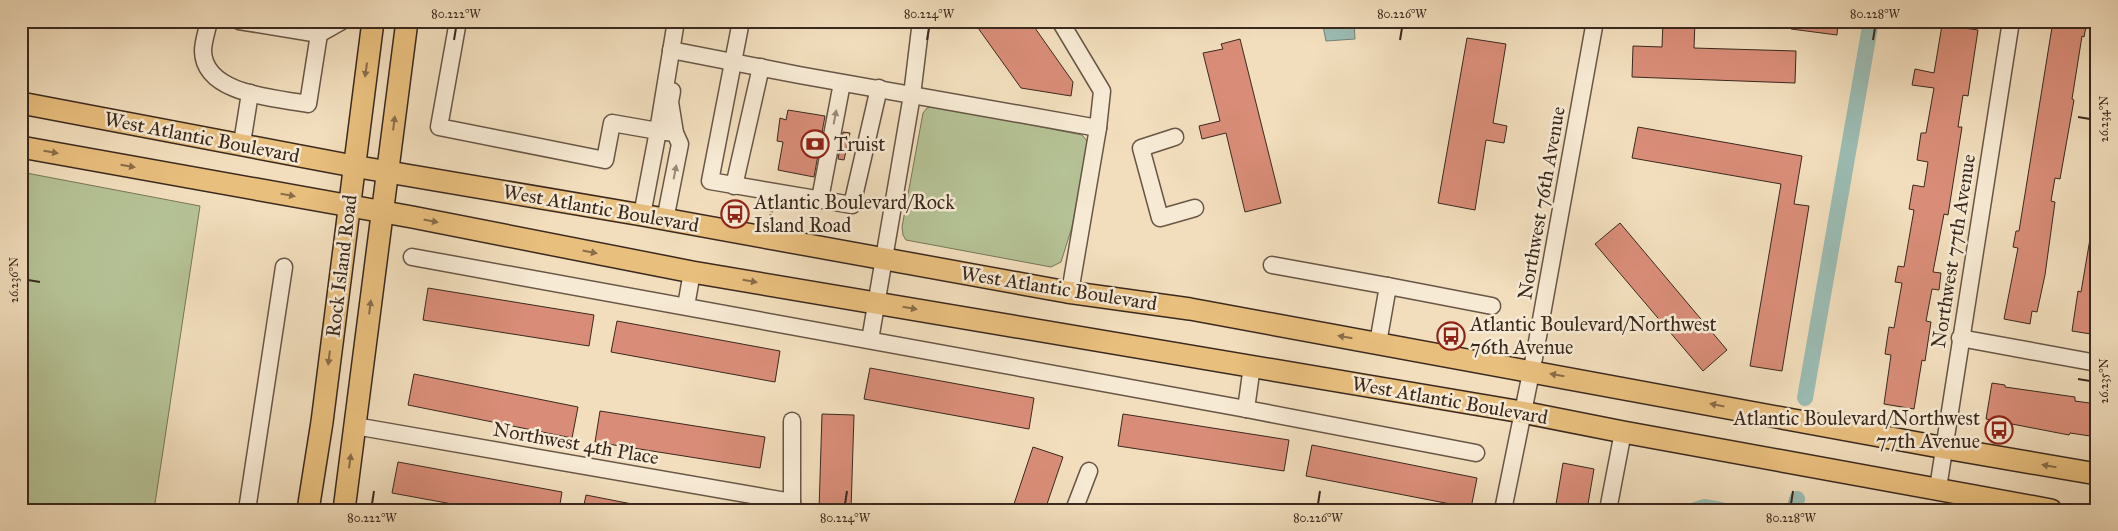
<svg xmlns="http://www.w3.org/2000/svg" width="2118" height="531" font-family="'IM FELL Great Primer',serif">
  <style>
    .green { fill: #b5c295; stroke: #78765a }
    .water { fill: #9bbcb3; stroke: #748177 }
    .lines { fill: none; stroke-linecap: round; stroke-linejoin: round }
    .canal { stroke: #9bbcb3; stroke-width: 16 }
    .building { fill: #d98d78; stroke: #3a291e }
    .minor-casing { stroke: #685646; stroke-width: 19 }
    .major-casing { stroke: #3a291e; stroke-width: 24 }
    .path { stroke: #3a291e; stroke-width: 2.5; stroke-dasharray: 1 2.5; stroke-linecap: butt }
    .minor { stroke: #f7ead4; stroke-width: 16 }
    .major { stroke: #e9bf7e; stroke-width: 21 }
    .oneway { fill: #896c49 }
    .oneway2 { fill: #988a79 }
    .ticks { fill: none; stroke: #3a291e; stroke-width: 2 }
    .labels { text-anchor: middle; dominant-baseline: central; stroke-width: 5; stroke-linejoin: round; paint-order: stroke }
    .street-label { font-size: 20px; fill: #3a291e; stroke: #f7ead4 }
    .poi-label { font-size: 20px; fill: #3a291e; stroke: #f7ead4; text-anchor: start }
    .neatline { fill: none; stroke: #3a291e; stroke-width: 2 }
    .ticks-label { font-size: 12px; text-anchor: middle; fill: #3a291e }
  </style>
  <rect width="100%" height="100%" fill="#f2debd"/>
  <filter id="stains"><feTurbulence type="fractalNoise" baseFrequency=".004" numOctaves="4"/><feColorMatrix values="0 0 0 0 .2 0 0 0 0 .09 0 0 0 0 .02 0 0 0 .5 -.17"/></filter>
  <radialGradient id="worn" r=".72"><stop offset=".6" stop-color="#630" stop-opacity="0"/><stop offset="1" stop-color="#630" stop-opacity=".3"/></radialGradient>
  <!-- green -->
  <g class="green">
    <polygon points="934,106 1082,135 1088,142 1072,227 1061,262 1051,267 906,240 903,235 902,227 923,113 927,108"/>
    <polygon points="21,172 200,206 154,510 21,510"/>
  </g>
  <!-- water -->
  <polygon class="water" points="1322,21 1354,21 1355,39 1326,41"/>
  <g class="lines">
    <!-- canal -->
    <g class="canal">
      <polyline points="1805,398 1871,21"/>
      <polyline points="1695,510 1704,507 1721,510"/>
      <polyline points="1794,510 1797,499"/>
    </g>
  </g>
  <!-- building -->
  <g class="building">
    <polygon points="973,21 1030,21 1073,82 1071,96 1021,88"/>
    <polygon points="1663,21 1695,21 1694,48 1796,51 1795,83 1632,77 1633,46 1662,47"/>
    <polygon points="1792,21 1838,21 1837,35 1791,29"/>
    <polygon points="2053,21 2087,21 2084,37 2082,36 2072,99 2074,100 2060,179 2055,178 2051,201 2055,202 2045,275 2037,312 2032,311 2030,324 2004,319 2018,248 2013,247 2016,231 2019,231"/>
    <polygon points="1942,25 1978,30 1968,96 1963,95 1958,127 1962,127 1948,215 1944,214 1933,272 1941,273 1939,290 1932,289 1926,321 1931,322 1925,361 1922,360 1914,409 1884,404 1891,355 1885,354 1889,327 1894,328 1902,283 1895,282 1898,266 1904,267 1914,210 1909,209 1913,185 1924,187 1928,162 1917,160 1921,133 1926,133 1934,88 1912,85 1915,69 1934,73"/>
    <polygon points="1467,38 1506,44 1493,123 1507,126 1504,143 1486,140 1475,210 1438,203"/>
    <polygon points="1240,39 1281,203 1245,212 1226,133 1202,139 1199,126 1220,121 1203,53 1223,49 1221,44"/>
    <polygon points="788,110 825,116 814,177 778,170 783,142 777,141 780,118 786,120"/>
    <polygon points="1638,127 1802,156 1794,204 1809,206 1782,371 1750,366 1781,184 1632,158"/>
    <polygon points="843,132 850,133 844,160 838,159"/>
    <polygon points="1620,223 1727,350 1703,371 1595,244"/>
    <polygon points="2090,239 2097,240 2097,335 2072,331 2078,291 2081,292"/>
    <polygon points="428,288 594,315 589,346 423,320"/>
    <polygon points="617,321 780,351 775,382 611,352"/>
    <polygon points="870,368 1034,398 1029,429 864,399"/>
    <polygon points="414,374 578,407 572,438 408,405"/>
    <polygon points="1992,383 2005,385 2005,387 2075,397 2075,401 2097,404 2097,437 2070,433 2069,435 1986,419"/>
    <polygon points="600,411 765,437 760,468 595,442"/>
    <polygon points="822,414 854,415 851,510 819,510"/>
    <polygon points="1123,414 1289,440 1284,471 1118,446"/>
    <polygon points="1312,445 1477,478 1471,508 1306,476"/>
    <polygon points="1033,447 1063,457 1045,510 1012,510"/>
    <polygon points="398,462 562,492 559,510 485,510 392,493"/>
    <polygon points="1563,463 1594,469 1587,510 1555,510"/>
    <polygon points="586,495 632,504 631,510 583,510"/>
  </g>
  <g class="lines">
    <!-- minor casing -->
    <g class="minor-casing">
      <g id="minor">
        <path d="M209,21C207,31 203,42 203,51C204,95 277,98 308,104L319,34L239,21"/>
        <polyline points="458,21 439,127 605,160 612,123 658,131 676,21"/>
        <polyline points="741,21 710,181 852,205 879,88"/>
        <polyline points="1060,21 1102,91 1098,128 1070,292"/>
        <polyline points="319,34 342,21"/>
        <polyline points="671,50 799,75 1098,128"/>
        <polyline points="672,91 670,102 675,133"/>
        <polyline points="1175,137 1141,148 1160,218 1195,208"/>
        <polyline points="242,143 250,93"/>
        <polyline points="734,186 761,67"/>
        <polyline points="820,199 842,83"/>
        <polyline points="642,215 658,131 675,133 680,144 665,220"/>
        <polyline points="412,257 1246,409 1476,453"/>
        <polyline points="1272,265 1388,286"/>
        <polyline points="686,306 692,272"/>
        <polyline points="1960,338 2097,363"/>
        <polyline points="870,340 912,95 921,21"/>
        <polyline points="1378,343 1388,286 1492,306"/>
        <polyline points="1246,409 1252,366"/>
        <polyline points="792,421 792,510"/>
        <polyline points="355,426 792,502"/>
        <polyline points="1938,488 2011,21"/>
        <polyline points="247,510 284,267"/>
        <polyline points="1074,510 1089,471"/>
        <polyline points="1503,510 1535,353 1595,21"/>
        <polyline points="1608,510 1623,432"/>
      </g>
    </g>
    <!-- major casing -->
    <g class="major-casing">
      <g id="major">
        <polyline points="21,103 353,166 642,215 1067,292 1190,309 1945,448 2097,474"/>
        <polyline points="21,147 412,217 692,272 1522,412 1623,432 2051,510"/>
        <polyline points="308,510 322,422 373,21"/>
        <polyline points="344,510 407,21"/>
      </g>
    </g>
    <!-- path -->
    <polyline class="path" points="770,219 772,210"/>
    <!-- minor -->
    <use href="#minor" class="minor"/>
    <!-- major -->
    <use href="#major" class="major"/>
  </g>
  <!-- one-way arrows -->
  <defs><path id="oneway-solid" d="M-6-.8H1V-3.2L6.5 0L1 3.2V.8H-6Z" transform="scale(1.25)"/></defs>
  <g class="oneway">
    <use href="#oneway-solid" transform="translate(366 70) rotate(98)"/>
    <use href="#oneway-solid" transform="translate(394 123) rotate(-83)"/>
    <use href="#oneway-solid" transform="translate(51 152) rotate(10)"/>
    <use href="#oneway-solid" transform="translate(128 166) rotate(10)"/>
    <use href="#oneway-solid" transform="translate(288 195) rotate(10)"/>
    <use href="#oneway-solid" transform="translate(431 221) rotate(11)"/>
    <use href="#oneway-solid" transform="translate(590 252) rotate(11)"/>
    <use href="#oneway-solid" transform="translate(750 281) rotate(10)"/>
    <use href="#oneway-solid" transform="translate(370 307) rotate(-83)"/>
    <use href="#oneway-solid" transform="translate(910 308) rotate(10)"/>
    <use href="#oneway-solid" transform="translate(1345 337) rotate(-170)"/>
    <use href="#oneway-solid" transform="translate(329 358) rotate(97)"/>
    <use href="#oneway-solid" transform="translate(1557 375) rotate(-170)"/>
    <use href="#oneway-solid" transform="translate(1717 405) rotate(-169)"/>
    <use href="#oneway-solid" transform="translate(350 461) rotate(-82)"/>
    <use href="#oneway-solid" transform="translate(2049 466) rotate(-170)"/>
  </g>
  <g class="oneway2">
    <use href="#oneway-solid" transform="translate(835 117) rotate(-79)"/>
    <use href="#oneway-solid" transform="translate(675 172) rotate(-79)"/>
  </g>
  <!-- ticks -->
  <path class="ticks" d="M454,40L456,28M927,40L929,28M1400,40L1402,28M1873,40L1875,28M2078,117L2090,119M28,280L40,282M2078,379L2090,381M372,504L374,491M845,504L847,491M1318,504L1320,491M1791,504L1793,491"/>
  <!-- icons -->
  <defs>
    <g id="bank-ring" transform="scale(1.4375)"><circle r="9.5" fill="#f7ead4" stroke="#8f2418" stroke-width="1.5"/><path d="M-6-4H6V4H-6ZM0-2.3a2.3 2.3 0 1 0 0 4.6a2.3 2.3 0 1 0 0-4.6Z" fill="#8f2418"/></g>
    <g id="bus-ring" transform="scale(1.4375)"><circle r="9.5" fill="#f7ead4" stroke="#8f2418" stroke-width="1.5"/><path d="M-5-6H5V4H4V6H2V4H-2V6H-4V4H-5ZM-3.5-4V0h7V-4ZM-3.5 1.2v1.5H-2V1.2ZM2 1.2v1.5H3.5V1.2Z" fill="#8f2418"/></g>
  </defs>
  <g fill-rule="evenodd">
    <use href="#bank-ring" x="815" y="144"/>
    <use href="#bus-ring" x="735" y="214"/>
    <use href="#bus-ring" x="1451" y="336"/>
    <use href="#bus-ring" x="1999" y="430"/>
  </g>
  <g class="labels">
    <!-- street labels -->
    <g class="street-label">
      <text transform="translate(202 137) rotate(11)">West Atlantic Boulevard</text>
      <text transform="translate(1541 203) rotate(-80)">Northwest 76th Avenue</text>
      <text transform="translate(601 208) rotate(10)">West Atlantic Boulevard</text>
      <text transform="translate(1953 251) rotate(-81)">Northwest 77th Avenue</text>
      <text transform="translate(341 266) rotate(-83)">Rock Island Road</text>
      <text transform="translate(1059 288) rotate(9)">West Atlantic Boulevard</text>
      <text transform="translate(1450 400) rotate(10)">West Atlantic Boulevard</text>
      <text transform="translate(576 443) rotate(10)">Northwest 4th Place</text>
    </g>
    <!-- poi labels -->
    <g class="poi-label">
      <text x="834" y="144">Truist</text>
      <text x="754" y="202">Atlantic Boulevard/Rock<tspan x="754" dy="23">Island Road</tspan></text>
      <text x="1470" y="324">Atlantic Boulevard/Northwest<tspan x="1470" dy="23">76th Avenue</tspan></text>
      <text x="1980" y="418" text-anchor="end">Atlantic Boulevard/Northwest<tspan x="1980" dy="23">77th Avenue</tspan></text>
    </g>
  </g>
  <!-- margin -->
  <rect width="2118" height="531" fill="none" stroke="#f2debd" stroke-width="55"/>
  <rect x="28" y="28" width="2062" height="476" class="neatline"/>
  <g class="ticks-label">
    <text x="456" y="18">80.222°W</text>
    <text x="929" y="18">80.224°W</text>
    <text x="1402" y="18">80.226°W</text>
    <text x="1875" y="18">80.228°W</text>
    <text transform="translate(2104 119) rotate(-90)" y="4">26.234°N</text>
    <text transform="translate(14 280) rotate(-90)" y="4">26.236°N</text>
    <text transform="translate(2104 381) rotate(-90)" y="4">26.235°N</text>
    <text x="372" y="522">80.222°W</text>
    <text x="845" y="522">80.224°W</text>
    <text x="1318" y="522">80.226°W</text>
    <text x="1791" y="522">80.228°W</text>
  </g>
  <rect width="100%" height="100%" filter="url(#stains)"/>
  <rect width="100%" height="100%" fill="url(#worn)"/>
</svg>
